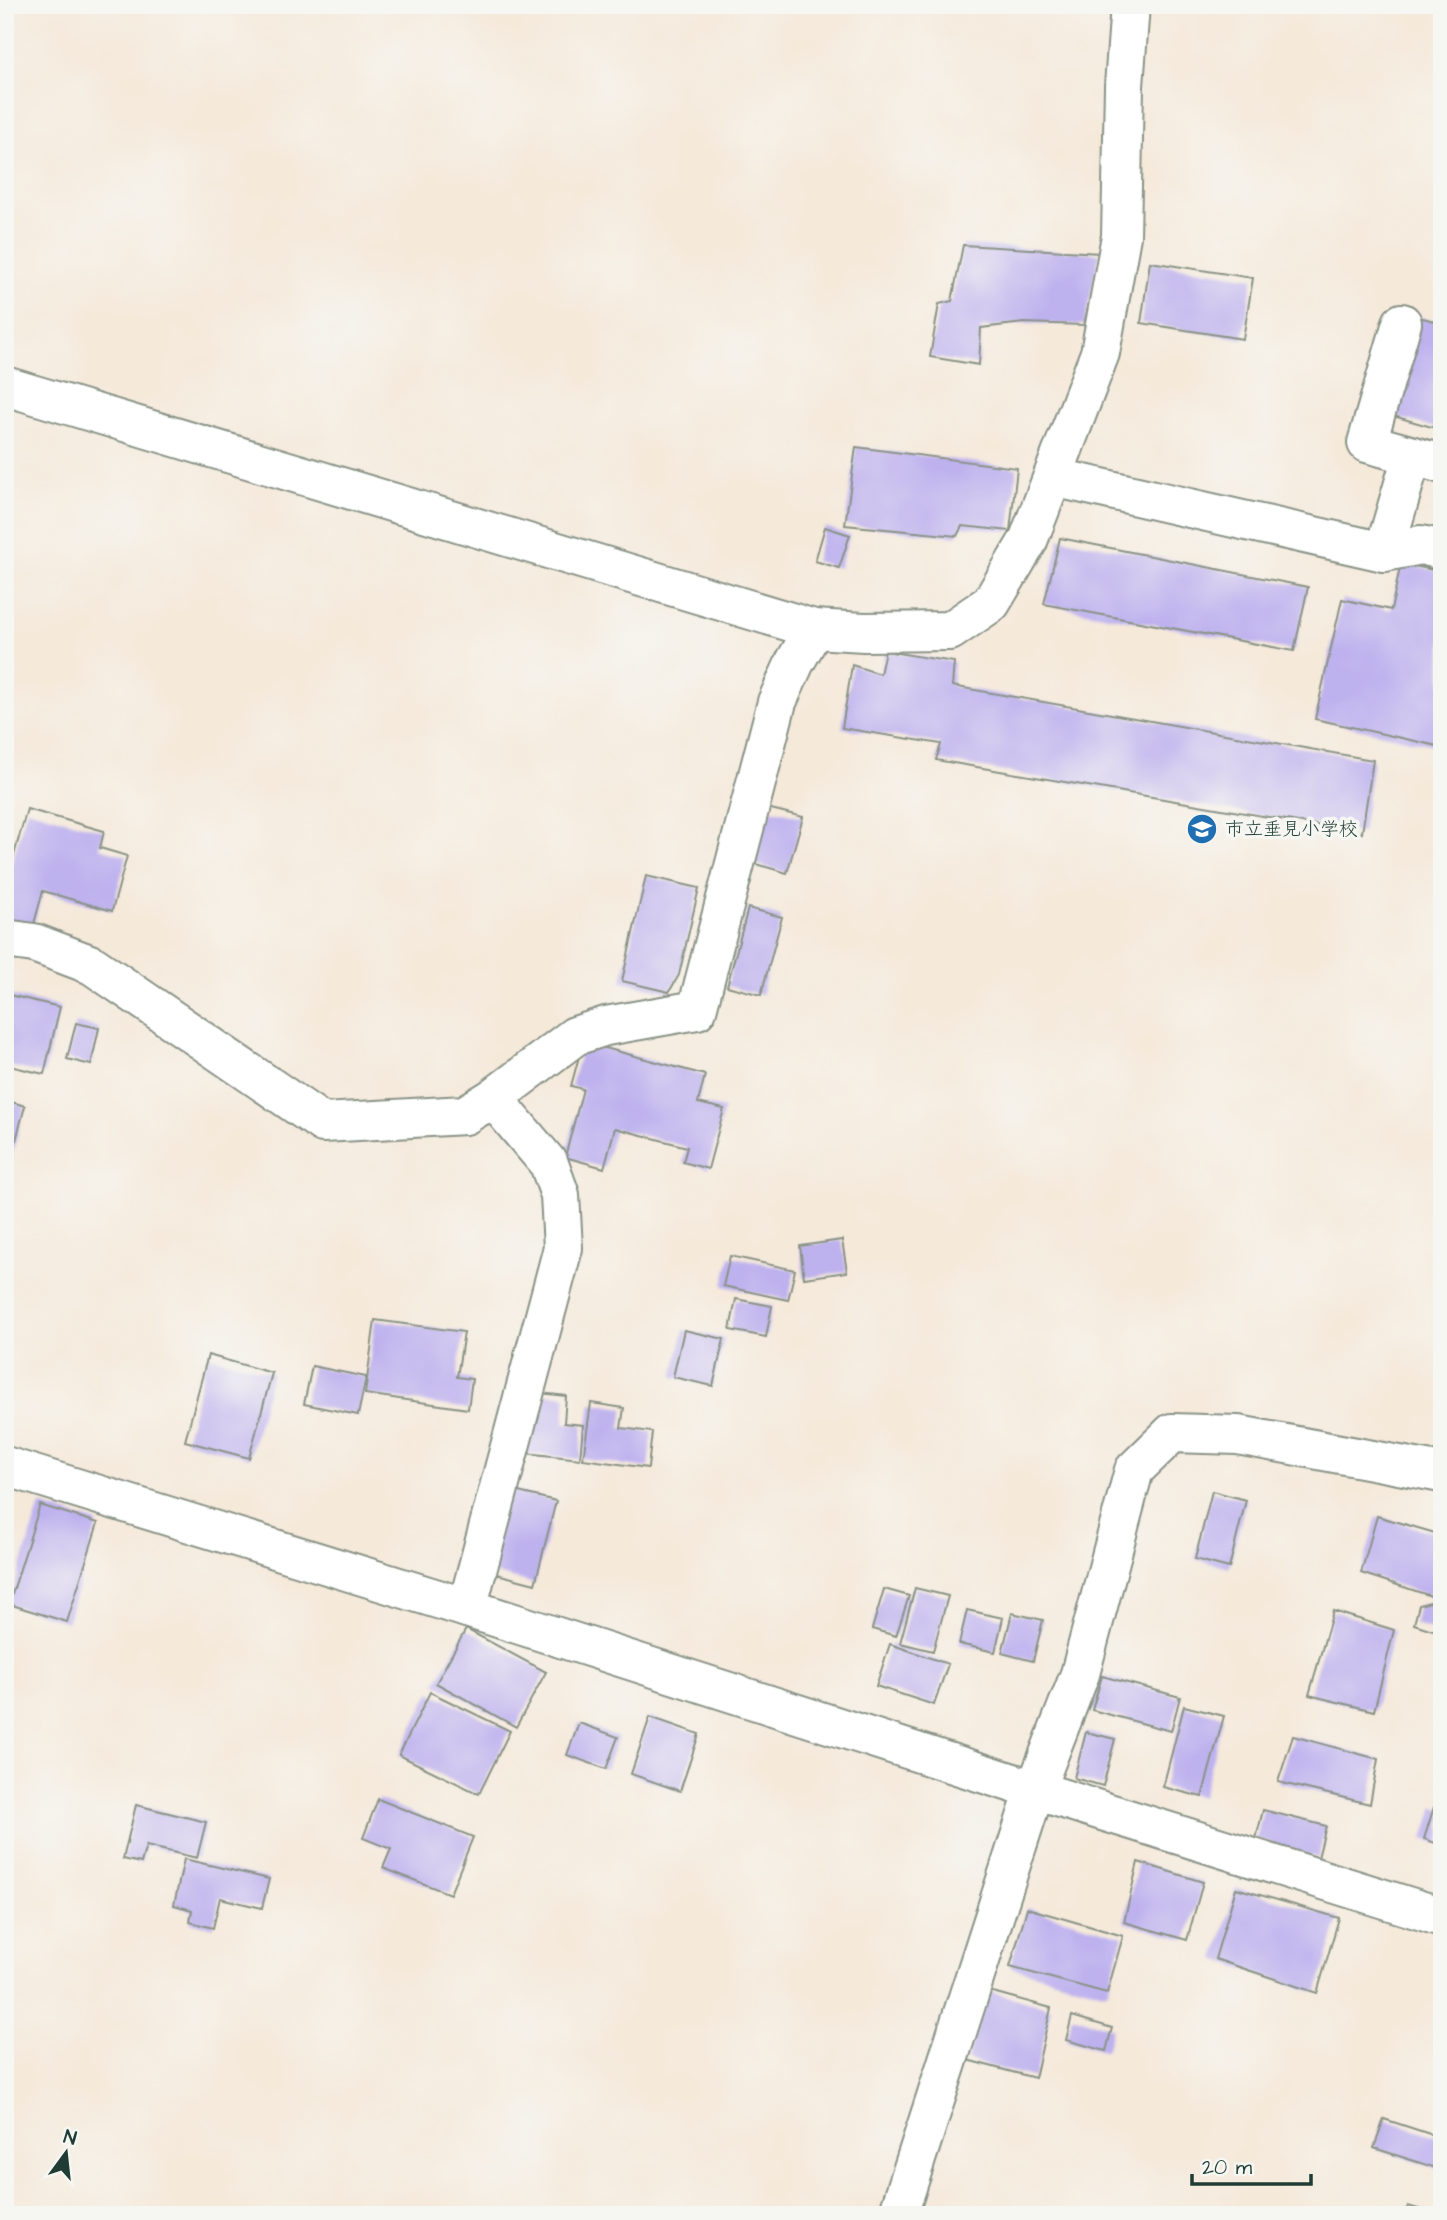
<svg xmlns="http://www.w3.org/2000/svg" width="1447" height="2220" font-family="'Architects Daughter','Klee One',sans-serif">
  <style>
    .building { fill: #bdb1ee }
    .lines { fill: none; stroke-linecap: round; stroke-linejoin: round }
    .minor-casing { stroke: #8a9387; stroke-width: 42 }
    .minor { stroke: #fff; stroke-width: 38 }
    .labels { text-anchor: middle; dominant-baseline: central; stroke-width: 7; stroke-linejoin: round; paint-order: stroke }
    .poi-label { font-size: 19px; fill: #1f3d34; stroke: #f6f6f2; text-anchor: start }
  </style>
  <rect width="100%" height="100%" fill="#f6f6f2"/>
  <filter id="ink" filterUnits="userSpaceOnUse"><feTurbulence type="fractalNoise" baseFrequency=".0143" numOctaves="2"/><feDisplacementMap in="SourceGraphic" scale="14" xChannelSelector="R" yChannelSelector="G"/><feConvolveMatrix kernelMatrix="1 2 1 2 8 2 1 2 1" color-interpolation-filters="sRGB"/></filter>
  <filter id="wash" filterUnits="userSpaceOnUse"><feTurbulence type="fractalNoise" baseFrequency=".00686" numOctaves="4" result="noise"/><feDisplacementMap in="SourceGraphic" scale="28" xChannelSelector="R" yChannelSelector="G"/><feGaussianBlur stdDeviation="1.57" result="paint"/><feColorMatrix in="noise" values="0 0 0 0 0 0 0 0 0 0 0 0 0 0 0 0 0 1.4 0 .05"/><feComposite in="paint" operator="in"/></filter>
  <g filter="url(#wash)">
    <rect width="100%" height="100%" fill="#f5e9da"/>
    <g id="blocks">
      <!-- building -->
      <g class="building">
        <polygon points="963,245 1100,253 1084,325 1024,323 981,328 979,365 930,357 939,304 952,301"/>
        <polygon points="1150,262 1253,278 1243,339 1141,323"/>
        <polygon points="1419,317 1442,323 1442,430 1390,415"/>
        <polygon points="856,447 1017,468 1010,531 962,526 957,536 845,525"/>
        <polygon points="825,527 850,535 839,568 815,561"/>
        <polygon points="1060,538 1308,587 1294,651 1044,604"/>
        <polygon points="1401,563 1442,572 1442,747 1315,719 1342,599 1391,610"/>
        <polygon points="885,651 954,662 952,686 1373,760 1362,833 936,760 941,744 842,728 852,665 880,674"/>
        <polygon points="767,808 803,817 787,873 752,863"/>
        <polygon points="27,809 104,831 100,848 127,856 112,911 43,891 31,935 5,928 5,887"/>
        <polygon points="646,876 699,888 679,975 669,992 622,981"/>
        <polygon points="748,908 782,917 761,995 727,986"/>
        <polygon points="5,994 60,1007 44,1074 5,1065"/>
        <polygon points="76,1023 99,1028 91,1065 67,1059"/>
        <polygon points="583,1042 705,1075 698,1103 724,1109 708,1169 683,1162 687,1147 615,1128 604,1168 565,1157 583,1089 571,1086"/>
        <polygon points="5,1100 25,1106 10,1163 5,1162"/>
        <polygon points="842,1240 847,1272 804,1278 800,1246"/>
        <polygon points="730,1256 795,1270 788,1300 723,1286"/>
        <polygon points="736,1299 772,1306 766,1337 730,1330"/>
        <polygon points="375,1320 464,1332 457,1377 472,1379 468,1409 365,1394"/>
        <polygon points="684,1330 724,1339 713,1386 673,1377"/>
        <polygon points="208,1355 272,1373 249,1458 185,1441"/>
        <polygon points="312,1366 366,1377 358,1415 304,1404"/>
        <polygon points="531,1392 566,1396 564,1423 583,1425 580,1459 525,1453"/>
        <polygon points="591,1403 624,1408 621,1428 652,1432 648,1468 583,1459"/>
        <polygon points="506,1489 556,1501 535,1584 485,1571"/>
        <polygon points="1212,1491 1246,1500 1229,1568 1195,1559"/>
        <polygon points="40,1505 98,1523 67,1622 9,1604"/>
        <polygon points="1377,1516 1442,1535 1442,1584 1437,1598 1361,1573"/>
        <polygon points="915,1588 948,1596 933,1651 900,1643"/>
        <polygon points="884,1589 909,1596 896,1636 872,1629"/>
        <polygon points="1442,1599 1442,1633 1414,1624 1419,1605"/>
        <polygon points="967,1610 1003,1618 995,1652 959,1644"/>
        <polygon points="1333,1611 1394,1630 1374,1711 1309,1695"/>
        <polygon points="1012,1613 1043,1620 1033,1661 1002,1653"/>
        <polygon points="466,1629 546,1672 516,1727 436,1683"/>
        <polygon points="890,1644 948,1664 934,1705 876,1686"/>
        <polygon points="1102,1676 1180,1697 1171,1731 1092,1710"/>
        <polygon points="430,1692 510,1731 479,1794 399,1755"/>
        <polygon points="1184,1706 1224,1716 1202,1797 1163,1787"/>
        <polygon points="650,1717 699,1734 680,1791 631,1774"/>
        <polygon points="579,1723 618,1737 606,1769 567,1755"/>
        <polygon points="1086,1732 1115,1739 1103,1786 1074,1778"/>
        <polygon points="1293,1736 1378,1759 1370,1804 1278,1782"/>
        <polygon points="378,1799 473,1837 450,1894 383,1868 391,1849 363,1838"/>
        <polygon points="136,1805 206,1822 197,1858 146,1846 141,1863 123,1859"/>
        <polygon points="1434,1807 1442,1809 1442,1834 1438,1844 1424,1839"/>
        <polygon points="1263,1810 1326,1826 1318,1858 1256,1839"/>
        <polygon points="184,1859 269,1879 262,1908 220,1898 213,1928 190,1922 192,1910 174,1905"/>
        <polygon points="1138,1862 1203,1882 1187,1940 1124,1922"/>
        <polygon points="1236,1888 1339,1918 1317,1993 1215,1959"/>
        <polygon points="1027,1908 1123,1936 1107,1993 1010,1967"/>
        <polygon points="989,1991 1051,2008 1035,2078 967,2060"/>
        <polygon points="1072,2016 1112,2028 1106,2051 1066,2040"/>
        <polygon points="1384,2119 1442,2138 1442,2170 1374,2148"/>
        <polygon points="1408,2206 1435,2214 1435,2215 1405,2215"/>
      </g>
    </g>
  </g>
  <g filter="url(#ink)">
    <use href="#blocks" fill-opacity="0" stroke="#8a9387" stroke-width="2"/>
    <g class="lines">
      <!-- minor casing -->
      <g class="minor-casing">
        <g id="minor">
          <polyline points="1402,323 1367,443 1442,464"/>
          <polyline points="5,386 814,629 864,632 950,631 991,603 1028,541 1100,353 1121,236 1124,86 1130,5"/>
          <polyline points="1053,477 1384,552 1421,545 1442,550"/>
          <polyline points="1384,552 1412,456"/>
          <polyline points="5,939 34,943 92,965 323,1123 465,1115 493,1098"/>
          <polyline points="5,1466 467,1608 1035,1790 1442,1917"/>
          <polyline points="467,1608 563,1248 560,1195 549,1164 493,1098 575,1036 606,1026 697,1010 777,702 795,662 814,629"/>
          <polyline points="898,2215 1035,1790 1080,1674 1134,1470 1172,1433 1238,1435 1442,1473"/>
        </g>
      </g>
      <!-- minor -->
      <use href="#minor" class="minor"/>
    </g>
  </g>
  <!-- icons -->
  <defs>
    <g id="school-disc" transform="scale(1.575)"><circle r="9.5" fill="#1f6fb2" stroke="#f6f6f2"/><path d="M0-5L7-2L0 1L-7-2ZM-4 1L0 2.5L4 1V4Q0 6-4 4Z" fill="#fff"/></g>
  </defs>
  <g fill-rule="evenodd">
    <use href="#school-disc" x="1202" y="829"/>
  </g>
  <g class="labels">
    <!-- poi labels -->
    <g class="poi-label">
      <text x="1225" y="829">市立垂見小学校</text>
    </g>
  </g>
  <!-- margin -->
  <rect width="1447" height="2220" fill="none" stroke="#f6f6f2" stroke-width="28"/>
  <!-- north arrow -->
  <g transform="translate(66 2153) rotate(15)" stroke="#f6f6f2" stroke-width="5" paint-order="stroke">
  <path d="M0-5L12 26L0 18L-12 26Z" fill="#1f3d34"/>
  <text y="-10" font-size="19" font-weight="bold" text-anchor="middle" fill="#1f3d34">N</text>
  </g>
  <!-- scale -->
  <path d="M1192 2174v10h119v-10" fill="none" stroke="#1f3d34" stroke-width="3.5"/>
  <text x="1202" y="2174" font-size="21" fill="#1f3d34" stroke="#f6f6f2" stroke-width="5" paint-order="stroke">20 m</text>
</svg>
